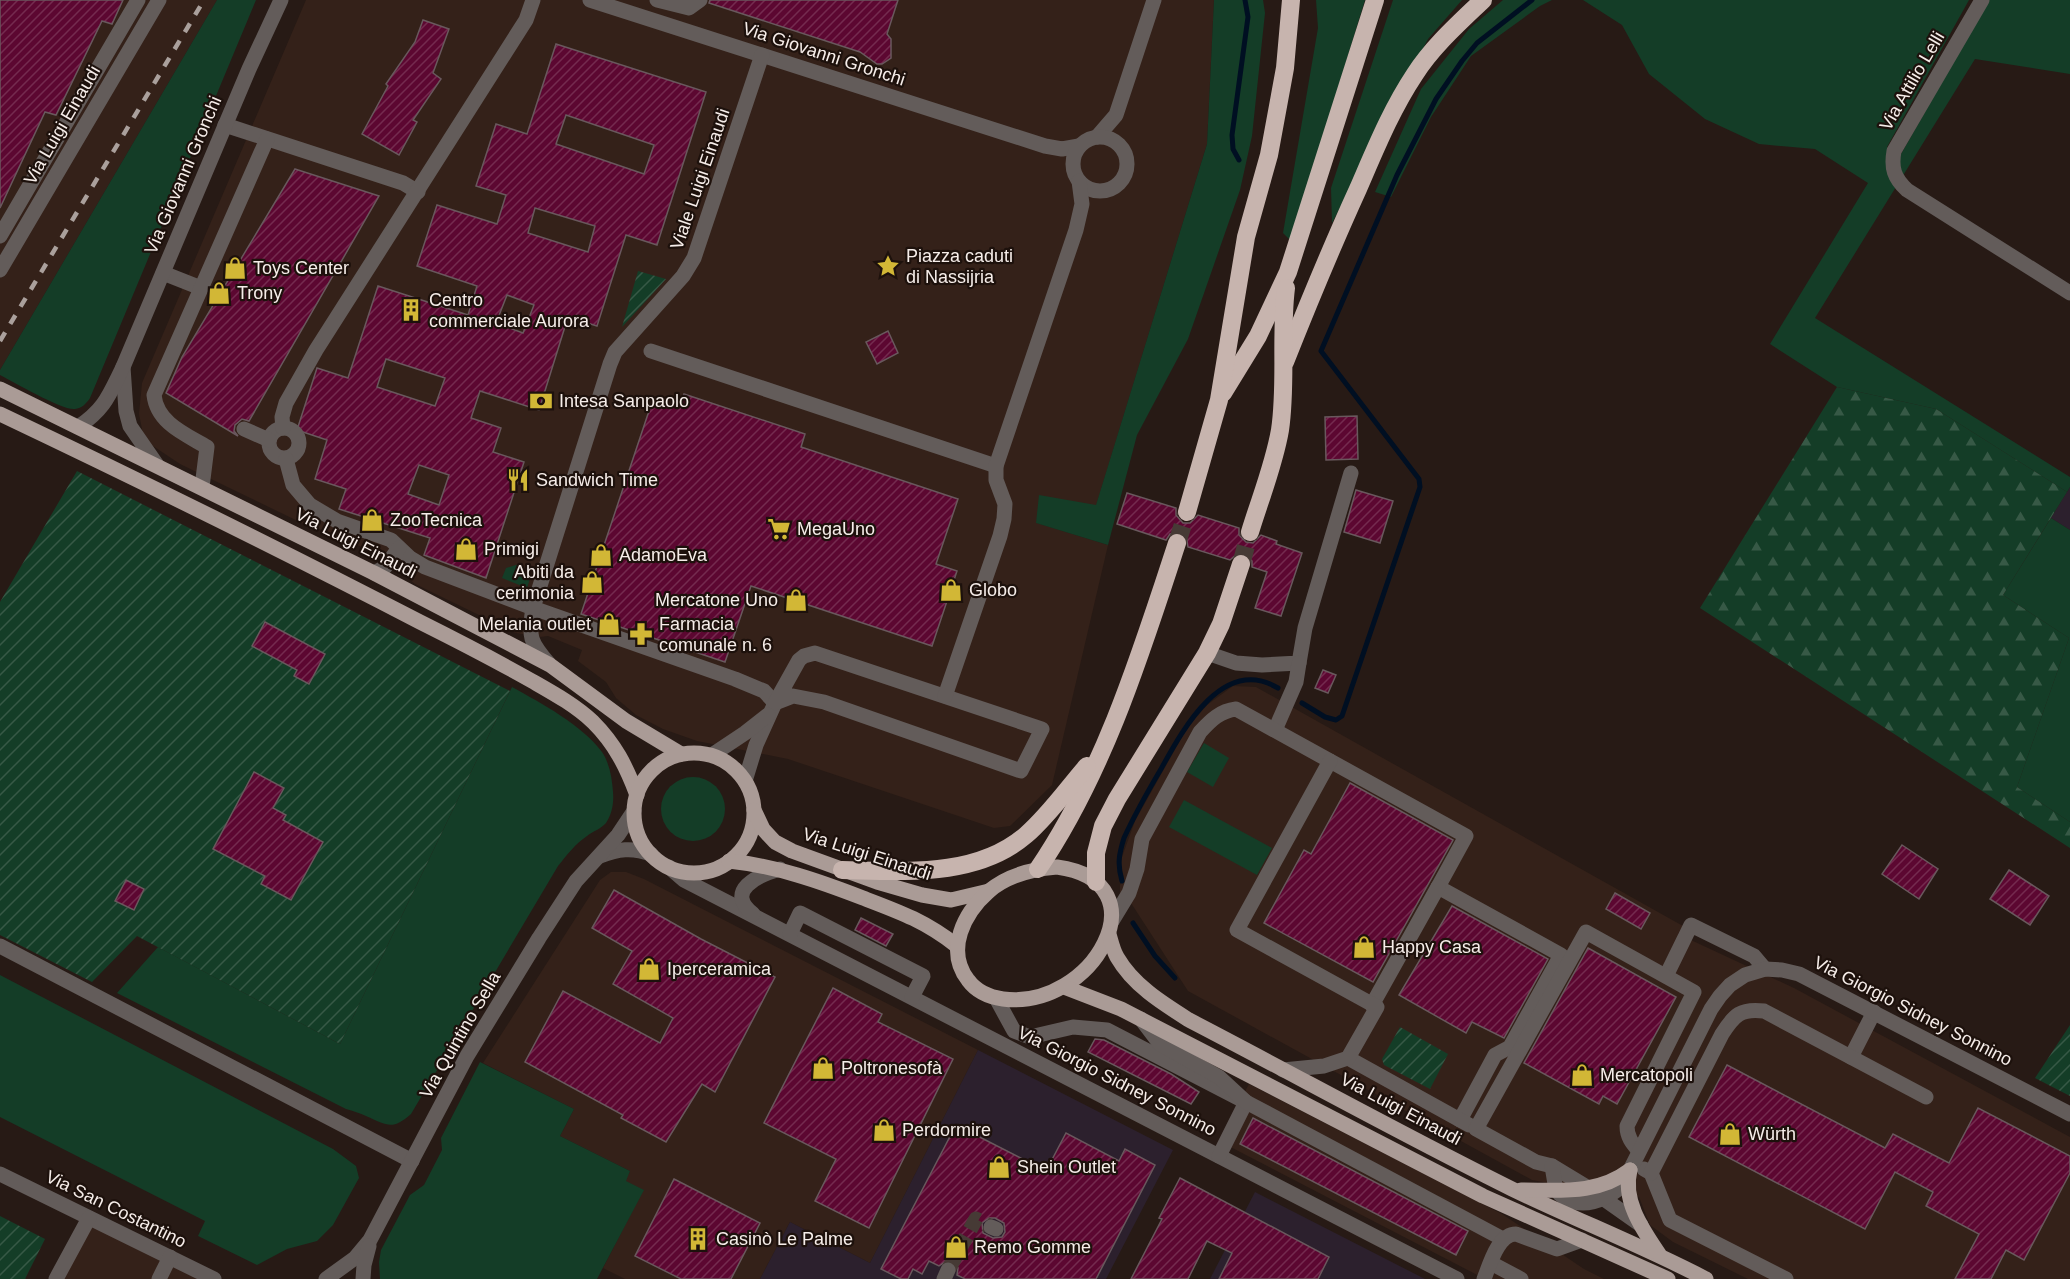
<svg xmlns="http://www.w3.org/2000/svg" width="2070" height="1279" font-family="Arial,sans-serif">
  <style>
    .built { fill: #342119 }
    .industrial { fill: #2c202d }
    .grass { fill: #143d27 }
    .forest { fill: url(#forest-firs) }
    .garden { fill: url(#garden-furrows); fill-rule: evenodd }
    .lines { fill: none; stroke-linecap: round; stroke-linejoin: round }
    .stream { stroke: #000f22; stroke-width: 5 }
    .building { fill: url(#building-hatch); stroke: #69585d; stroke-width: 1.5; fill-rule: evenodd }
    .minor-tunnel { stroke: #463a35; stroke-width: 15; stroke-dasharray: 15 8; stroke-linecap: butt }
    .highway-tunnel { stroke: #463a35; stroke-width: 18; stroke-dasharray: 18 9; stroke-linecap: butt }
    .minor { stroke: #635c5a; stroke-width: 15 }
    .major { stroke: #aa9b96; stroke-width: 15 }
    .highway { stroke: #c7b4ae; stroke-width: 18 }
    .rail { stroke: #aaa09c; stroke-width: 4.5; stroke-dasharray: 10 10; stroke-linecap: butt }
    .labels { text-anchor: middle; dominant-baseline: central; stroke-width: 4.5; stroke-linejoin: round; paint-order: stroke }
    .street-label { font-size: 18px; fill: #f6ede9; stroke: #1d110c }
    .poi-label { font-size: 18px; fill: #f6ede9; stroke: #1d110c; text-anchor: start }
  </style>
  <defs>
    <pattern id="forest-firs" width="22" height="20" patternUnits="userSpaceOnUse" patternTransform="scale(1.5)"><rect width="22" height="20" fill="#143d27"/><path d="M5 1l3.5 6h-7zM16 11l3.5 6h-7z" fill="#375946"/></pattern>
    <pattern id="garden-furrows" width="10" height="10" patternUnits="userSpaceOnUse" patternTransform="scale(1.5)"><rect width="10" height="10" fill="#143d27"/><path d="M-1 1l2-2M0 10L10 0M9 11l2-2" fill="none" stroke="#375946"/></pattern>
    <pattern id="building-hatch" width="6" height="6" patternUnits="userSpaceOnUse" patternTransform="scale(1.5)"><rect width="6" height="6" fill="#5c0731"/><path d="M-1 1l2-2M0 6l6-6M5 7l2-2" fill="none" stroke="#742b4f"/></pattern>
  </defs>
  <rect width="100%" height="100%" fill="#271a15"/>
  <!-- built -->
  <g class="built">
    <polygon points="0,0 217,0 0,370"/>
    <polygon points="306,0 1214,0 1207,144 1096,506 1040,496 1037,523 1108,545 1052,785 1010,826 994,828 788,759 697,741 663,729 636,715 616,698 606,682 578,661 582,650 548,636 540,637 516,633 415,584 382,557 335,534 306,525 180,464 153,446 143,434 139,414 142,383"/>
    <polygon points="1233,686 1256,687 1683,926 1678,934 1794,988 2070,1137 2070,1279 1748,1279 1673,1242 1650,1225 1639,1197 1597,1181 1585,1183 1548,1183 1532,1180 1188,991 1131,903 1120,905 1120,885 1124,878 1121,865 1122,857 1135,821 1187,728 1207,705"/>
    <polygon points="611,872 626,872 644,879 978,1050 870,1263 790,1222 760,1279 625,1279 603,1268 643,1190 625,1181 630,1171 560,1136 574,1109 483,1063 600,880"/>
    <polygon points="1249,1084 1502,1214 1584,1269 1604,1279 1485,1279 1219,1141"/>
    <polygon points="89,1218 214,1279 56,1279"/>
  </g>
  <!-- industrial -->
  <g class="industrial">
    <polygon points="2070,487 2070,530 2051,518"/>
    <polygon points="978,1050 1173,1150 1106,1279 760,1279 790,1222 870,1263"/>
    <polygon points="1255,1192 1425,1279 1210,1279"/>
  </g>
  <!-- grass -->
  <g class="grass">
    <path d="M217,0H256L90,398C86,404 82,408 75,409C63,411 14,382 0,375V370Z"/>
    <polygon points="1214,0 1263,0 1265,13 1252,136 1240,190 1188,339 1137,435 1108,545 1036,523 1039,495 1096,505 1207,144"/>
    <polygon points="1316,0 1365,0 1291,241 1283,233 1318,28"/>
    <polygon points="1393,0 1462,0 1428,39 1332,223 1331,188"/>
    <polygon points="1503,0 1552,0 1540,6 1471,56 1431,117 1391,197 1375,192 1421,89 1469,29"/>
    <polygon points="1583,0 1969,0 1887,147 1901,154 1989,0 2070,0 2070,74 1975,59 1815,318 2070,477 2070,487 2067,492 1936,409 1837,387 1770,344 1868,183 1815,149 1759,144 1705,119 1649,74 1622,25"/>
    <polygon points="2051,518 2070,530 2070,822 2017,787 2069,638 2003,595"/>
    <polygon points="519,564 531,575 527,588 502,578 506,568"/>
    <path d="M512,687C541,703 582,725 602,752C610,764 612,779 613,792C614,803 612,814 606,823C601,829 593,831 587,836C575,844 567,855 558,866L411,1114C392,1131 387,1125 366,1116C360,1113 353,1111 346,1109L117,993L158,947L340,1044Z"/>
    <polygon points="1204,743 1229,758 1213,787 1187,772"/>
    <circle cx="693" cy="809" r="32"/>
    <polygon points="1184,800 1272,848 1257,875 1169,827"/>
    <polygon points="0,975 333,1149 356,1166 359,1178 333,1225 317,1241 287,1249 257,1265 198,1236 205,1221 0,1117"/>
    <polygon points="480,1062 574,1109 560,1136 630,1171 626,1181 644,1190 597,1279 380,1279 379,1262 381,1250 410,1195 424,1185 442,1150 441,1138"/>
  </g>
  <!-- forest -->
  <polygon class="forest" points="1837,387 1936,409 2067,492 2003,595 2069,638 2017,787 2070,822 2070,848 1700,608"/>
  <!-- garden -->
  <g class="garden">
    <polygon points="638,271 666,279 622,327"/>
    <path d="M77,471L510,691L340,1044L137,936L92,982L0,935V602ZM265,622L309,683L297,670L252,646ZM255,772L284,788L273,808L286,815L283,820L323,842L291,900L261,884L265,876L213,849ZM126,880L144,889L133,910L115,901Z"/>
    <polygon points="2070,1025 2070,1096 2035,1078"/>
    <polygon points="1400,1027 1448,1054 1430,1089 1384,1065 1382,1059"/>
    <polygon points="0,1216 45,1239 25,1279 0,1279"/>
  </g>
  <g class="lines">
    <!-- stream -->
    <g class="stream">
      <polyline points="1239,160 1233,149 1232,135 1248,17 1245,0"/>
      <polyline points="1302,703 1325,717 1336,720 1342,716 1420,487 1419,479 1321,351 1397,175 1436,99 1462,61 1477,43 1532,0"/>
      <path d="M1122,881C1117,864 1119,854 1124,838C1135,814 1148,791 1161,769C1183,729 1223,655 1278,688"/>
      <polyline points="1133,923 1155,956 1175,978"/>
    </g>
  </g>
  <!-- building -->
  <g class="building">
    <polygon points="0,0 123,0 112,24 102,21 56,115 45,112 0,208"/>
    <polygon points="710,0 898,0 887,34 891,39 891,58 882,64 877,64 860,52 709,3"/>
    <polygon points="423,20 449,29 433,73 441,79 413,120 417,122 399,155 362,134 388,86 386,84 415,42"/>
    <path d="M556,44L706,92L657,245L626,235L597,326L568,317L539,410L480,391L471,418L501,428L493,452L524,462L486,578L424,555L430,538L339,509L346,489L315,479L327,440L297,430L317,368L348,378L378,286L468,315L477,286L417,266L437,205L497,224L506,195L476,186L496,124L527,134ZM566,115L654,145L644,174L556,144ZM535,208L595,226L588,252L528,233ZM507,295L534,305L523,333L496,323ZM386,359L445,378L435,406L377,387ZM419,465L449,475L439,505L408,494Z"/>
    <polygon points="295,169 379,196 249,421 242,419 235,425 234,431 238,436 166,393 182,357"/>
    <polygon points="888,331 898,353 877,364 866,342"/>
    <polygon points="684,394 805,434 801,447 958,499 936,564 957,571 932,646 751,586 725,662 581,614 653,399 679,407"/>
    <polygon points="1357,416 1358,459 1326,460 1325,417"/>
    <polygon points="1356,490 1393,501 1380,543 1344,532"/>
    <polygon points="1127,493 1176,508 1176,515 1183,523 1190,523 1198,515 1239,528 1239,535 1246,542 1253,543 1261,535 1277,541 1276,544 1302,553 1281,616 1255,608 1267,572 1252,567 1252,561 1245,554 1238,553 1230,560 1188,547 1186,536 1180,532 1170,534 1166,540 1117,524"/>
    <polygon points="265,622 325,654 309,684 294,676 297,670 252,646"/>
    <polygon points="1323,670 1336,675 1328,693 1315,688"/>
    <polygon points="254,772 284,788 273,808 286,815 283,820 323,842 291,900 261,884 265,876 213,849"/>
    <polygon points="1350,783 1453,840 1373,982 1264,923 1304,850 1311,854"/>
    <polygon points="1902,845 1938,869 1919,899 1882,874"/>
    <polygon points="2009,870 2049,896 2030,925 1990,899"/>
    <polygon points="126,880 144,889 134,910 115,901"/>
    <polygon points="614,890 701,939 775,977 715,1092 702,1084 666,1142 621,1118 623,1115 525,1062 563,991 660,1043 673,1018 613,984 632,951 592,928"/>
    <polygon points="1615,893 1650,913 1641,929 1606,909"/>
    <polygon points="1452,906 1548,959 1504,1038 1472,1022 1466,1033 1399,995"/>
    <polygon points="861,918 893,934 886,946 855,930"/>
    <polygon points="1588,948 1676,997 1617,1104 1603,1096 1599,1104 1524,1063"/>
    <polygon points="833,988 882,1014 878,1022 953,1059 869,1228 815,1201 836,1159 764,1123"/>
    <polygon points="1095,1039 1104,1040 1171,1074 1199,1092 1191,1104 1088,1052"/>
    <polygon points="1727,1065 1885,1148 1893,1134 1949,1163 1978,1108 2070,1156 2070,1173 2024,1260 2006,1250 1991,1279 1955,1279 1979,1234 1926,1206 1933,1192 1895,1172 1865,1229 1689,1137"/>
    <polygon points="1253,1118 1468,1231 1456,1255 1240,1144"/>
    <path d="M956,1125L1046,1171L1066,1133L1119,1161L1125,1149L1155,1165L1096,1279H965L957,1275L958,1268L955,1264L948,1260L939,1266L929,1261L922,1274L913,1269L908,1279H901L881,1269ZM989,1218H995L1004,1223L1005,1232L1002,1237L993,1238L983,1233L982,1223Z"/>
    <polygon points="1180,1178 1329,1257 1318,1279 1219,1279 1232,1253 1207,1241 1188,1279 1131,1279 1162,1219 1159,1218"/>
    <polygon points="674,1179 760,1223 731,1279 681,1279 635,1256"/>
  </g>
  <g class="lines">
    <!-- minor-tunnel -->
    <polyline class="minor-tunnel" points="948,1270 976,1219 991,1227"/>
    <!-- highway-tunnel -->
    <g class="highway-tunnel">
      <polyline points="1177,543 1187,512"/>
      <polyline points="1241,564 1250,532"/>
    </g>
    <!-- minor -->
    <g class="minor">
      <polyline points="590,0 1045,146 1062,149 1079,146"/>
      <polyline points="657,0 689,8 700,0"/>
      <path d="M1982,0L1894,151C1891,168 1894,178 1907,190L2070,293"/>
      <polyline points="225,125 403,183 418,192"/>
      <polyline points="1097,137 1116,115 1154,0"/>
      <circle cx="1100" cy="164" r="27"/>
      <polyline points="0,236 138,0"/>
      <polyline points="0,270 159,0"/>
      <polyline points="163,273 201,288"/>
      <polyline points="651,351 996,466"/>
      <polyline points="123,367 126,411 130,426 157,465"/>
      <path d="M78,427C105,409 109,395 123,367L249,69L281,0"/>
      <circle cx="284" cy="443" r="15"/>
      <polyline points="283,428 282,417 286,403 316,350 526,20 533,0"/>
      <polyline points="244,429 269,440"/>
      <polyline points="286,459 293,485 310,505 337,521 391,540 410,558 425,567 533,608 735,679 764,691 775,703 756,745 745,781"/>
      <path d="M202,487L207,447C185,434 157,423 154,395L267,139"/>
      <polyline points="374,573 385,567 399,548"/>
      <polygon points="815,653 1042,729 1021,771 824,702 793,696 775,703 799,660 804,656"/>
      <polyline points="1207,653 1236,663 1262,665 1299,663 1305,628 1351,473"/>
      <path d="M549,664C530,642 528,637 533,608L610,364L615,352L683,276L694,258L762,55"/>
      <polyline points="945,696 1000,536 1004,519 1005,504 996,480 996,466 1076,230 1082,204 1079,181"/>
      <polyline points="1275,730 1296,682 1299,663"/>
      <polyline points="712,755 745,733 768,715"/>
      <path d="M600,856C618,849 632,847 651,854"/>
      <polyline points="669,867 684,880 1457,1279"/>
      <path d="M753,914C724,891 758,875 780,869"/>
      <path d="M1112,921L1129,893L1137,869L1142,839L1200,732C1211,720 1220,711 1236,709L1466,836L1438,887L1561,955L1510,1047L1495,1055L1460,1120"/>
      <polyline points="790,934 800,913 923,976 912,997"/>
      <polyline points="0,946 412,1161"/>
      <polyline points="1666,976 1691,925 1754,956 1765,969"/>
      <polyline points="996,998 1014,1031 1030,1037 1073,1027 1107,1030 1246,1102 1219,1156"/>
      <polyline points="1372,1005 1438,887"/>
      <polyline points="1141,1019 1160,1044 1219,1077 1246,1102 1503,1239"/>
      <polyline points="1851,1057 1874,1012"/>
      <polyline points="1348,1058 1469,1125"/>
      <polyline points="1283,1070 1324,1066 1348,1058 1377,1007 1237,930 1330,761"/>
      <path d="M1639,1151C1632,1143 1627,1137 1627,1126L1694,992L1586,932L1476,1129L1536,1162L1552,1166L1590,1189L1641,1225"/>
      <path d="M1552,1166L1556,1190C1576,1215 1612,1200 1628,1179"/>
      <polyline points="1644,1169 1651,1173 1670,1220 1786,1279"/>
      <polyline points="1630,1170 1711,1009 1720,996 1730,985 1745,975 1765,969 1782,970 1799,974 2070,1114"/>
      <path d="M1651,1173L1722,1034C1734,1015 1741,1008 1764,1011L1926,1097"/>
      <polyline points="0,1174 214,1279"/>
      <polyline points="991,1227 996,1229"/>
      <polyline points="1491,1263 1521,1279"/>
      <polyline points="56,1279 89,1218"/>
      <polyline points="159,1279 170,1257"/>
      <polyline points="326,1279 355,1258 370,1240 467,1056 539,938 576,881 618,835 634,811"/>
      <polyline points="363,1279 364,1265 369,1246"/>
      <polyline points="944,1279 948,1270"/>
      <path d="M1484,1279C1490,1264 1498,1234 1516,1234L1557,1249L1582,1240"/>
    </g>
    <!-- major -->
    <g class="major">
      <polyline points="0,389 374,573 550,665 626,721 681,754"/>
      <path d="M0,414C141,481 281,550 420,622C458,641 495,660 532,681C553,693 575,705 593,722C615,744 626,766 637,795"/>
      <circle cx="694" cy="813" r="60"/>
      <polyline points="754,810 763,829 775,842 792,851 877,882 922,895 951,900 989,891"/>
      <path d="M729,861C776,866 819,881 863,898C900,912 925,921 957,946"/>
      <path d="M1057,867C1166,882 1092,1011 1003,999C989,997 976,991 968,980C945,950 964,913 989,891C1008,875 1032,869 1057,867Z"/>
      <path d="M1109,934C1111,941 1113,950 1117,957C1133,985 1162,1003 1189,1020C1297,1076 1403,1135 1512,1189C1576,1220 1643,1246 1706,1279"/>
      <polyline points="1064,987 1121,1009 1483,1196 1668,1279"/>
      <path d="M1630,1170C1622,1201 1643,1230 1659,1254"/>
      <path d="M1521,1190C1560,1190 1597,1195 1630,1170"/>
    </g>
    <!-- highway -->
    <g class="highway">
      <path d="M1285,362C1308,304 1332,246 1358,189C1375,150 1391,110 1415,74C1433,46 1459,23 1483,0"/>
      <polyline points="1223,393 1258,336 1288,272 1375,0"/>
      <polyline points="1187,512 1219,400 1246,237 1269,155 1285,68 1291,0"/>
      <path d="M1250,532C1260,499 1274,465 1280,430C1287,383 1280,336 1286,288"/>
      <path d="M1038,869C1104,772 1141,653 1177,543"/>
      <path d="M842,870C903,871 976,878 1026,835C1049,815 1067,789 1087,766"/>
      <polyline points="1096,882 1096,853 1103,826 1117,799 1207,653 1221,624 1241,564"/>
    </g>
    <!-- rail -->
    <polyline class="rail" points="0,341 204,0"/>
  </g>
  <!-- icons -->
  <defs>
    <g id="sight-bare" transform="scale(1.8)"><path d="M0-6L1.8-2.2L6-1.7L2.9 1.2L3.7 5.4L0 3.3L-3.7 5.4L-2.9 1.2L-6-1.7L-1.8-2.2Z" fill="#d2b736" stroke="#1d110c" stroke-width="2.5" paint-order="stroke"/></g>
    <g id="shop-bare" transform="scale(1.8)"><path d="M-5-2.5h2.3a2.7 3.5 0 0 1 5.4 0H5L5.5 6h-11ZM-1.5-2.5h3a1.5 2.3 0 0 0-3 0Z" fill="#d2b736" stroke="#1d110c" stroke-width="2.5" paint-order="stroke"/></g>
    <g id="building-bare" transform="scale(1.8)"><path d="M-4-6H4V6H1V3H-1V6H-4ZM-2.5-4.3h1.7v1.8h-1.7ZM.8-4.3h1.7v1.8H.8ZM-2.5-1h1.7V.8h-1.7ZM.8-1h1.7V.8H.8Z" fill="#d2b736" stroke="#1d110c" stroke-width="2.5" paint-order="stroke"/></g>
    <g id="bank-bare" transform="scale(1.8)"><path d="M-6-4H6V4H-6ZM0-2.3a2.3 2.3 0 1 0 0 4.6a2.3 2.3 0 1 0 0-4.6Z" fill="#d2b736" stroke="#1d110c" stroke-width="2.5" paint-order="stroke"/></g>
    <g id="restaurant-bare" transform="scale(1.8)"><path d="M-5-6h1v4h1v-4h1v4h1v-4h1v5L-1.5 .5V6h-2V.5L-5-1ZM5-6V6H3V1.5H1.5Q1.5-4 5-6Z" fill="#d2b736" stroke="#1d110c" stroke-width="2.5" paint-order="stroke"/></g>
    <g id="supermarket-bare" transform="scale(1.8)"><path d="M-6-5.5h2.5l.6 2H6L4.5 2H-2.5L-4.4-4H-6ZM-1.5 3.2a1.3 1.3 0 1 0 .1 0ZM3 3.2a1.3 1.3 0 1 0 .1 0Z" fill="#d2b736" stroke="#1d110c" stroke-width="2.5" paint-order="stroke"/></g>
    <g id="pharmacy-bare" transform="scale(1.8)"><path d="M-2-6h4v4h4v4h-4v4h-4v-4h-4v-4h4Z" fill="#d2b736" stroke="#1d110c" stroke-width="2.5" paint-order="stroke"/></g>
  </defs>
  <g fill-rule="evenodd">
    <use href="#sight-bare" x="888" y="266"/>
    <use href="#shop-bare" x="235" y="268"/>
    <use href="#shop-bare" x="219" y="293"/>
    <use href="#building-bare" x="411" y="310"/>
    <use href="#bank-bare" x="541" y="401"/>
    <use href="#restaurant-bare" x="518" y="480"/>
    <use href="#shop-bare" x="372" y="520"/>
    <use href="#supermarket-bare" x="779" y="529"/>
    <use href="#shop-bare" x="466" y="549"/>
    <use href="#shop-bare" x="601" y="555"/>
    <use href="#shop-bare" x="592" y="582"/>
    <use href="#shop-bare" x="951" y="590"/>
    <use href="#shop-bare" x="796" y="600"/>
    <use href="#shop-bare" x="609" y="624"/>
    <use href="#pharmacy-bare" x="641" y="634"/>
    <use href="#shop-bare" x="1364" y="947"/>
    <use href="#shop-bare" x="649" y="969"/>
    <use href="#shop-bare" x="823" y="1068"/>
    <use href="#shop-bare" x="1582" y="1075"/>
    <use href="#shop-bare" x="884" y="1130"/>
    <use href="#shop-bare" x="1730" y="1134"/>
    <use href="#shop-bare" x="999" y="1167"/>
    <use href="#building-bare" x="698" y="1239"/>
    <use href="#shop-bare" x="956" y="1247"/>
  </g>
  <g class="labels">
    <!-- street labels -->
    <g class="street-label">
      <text transform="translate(824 54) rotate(18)">Via Giovanni Gronchi</text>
      <text transform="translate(1912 81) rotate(-60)">Via Attilio Lelli</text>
      <text transform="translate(62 125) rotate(-60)">Via Luigi Einaudi</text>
      <text transform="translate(183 175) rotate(-67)">Via Giovanni Gronchi</text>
      <text transform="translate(700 179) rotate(-71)">Viale Luigi Einaudi</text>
      <text transform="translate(356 543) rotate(27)">Via Luigi Einaudi</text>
      <text transform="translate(867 854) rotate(18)">Via Luigi Einaudi</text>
      <text transform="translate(1913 1011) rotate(27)">Via Giorgio Sidney Sonnino</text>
      <text transform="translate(460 1035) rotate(-60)">Via Quintino Sella</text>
      <text transform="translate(1117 1081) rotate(27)">Via Giorgio Sidney Sonnino</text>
      <text transform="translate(1401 1109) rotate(28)">Via Luigi Einaudi</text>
      <text transform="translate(116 1209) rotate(26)">Via San Costantino</text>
    </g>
    <!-- poi labels -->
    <g class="poi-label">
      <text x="906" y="256">Piazza caduti<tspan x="906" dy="21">di Nassijria</tspan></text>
      <text x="253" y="268">Toys Center</text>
      <text x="237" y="293">Trony</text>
      <text x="429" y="300">Centro<tspan x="429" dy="21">commerciale Aurora</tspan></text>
      <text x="559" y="401">Intesa Sanpaolo</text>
      <text x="536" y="480">Sandwich Time</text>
      <text x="390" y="520">ZooTecnica</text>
      <text x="797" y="529">MegaUno</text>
      <text x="484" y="549">Primigi</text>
      <text x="619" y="555">AdamoEva</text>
      <text x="574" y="572" text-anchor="end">Abiti da<tspan x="574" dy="21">cerimonia</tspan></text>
      <text x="969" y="590">Globo</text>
      <text x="778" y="600" text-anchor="end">Mercatone Uno</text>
      <text x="591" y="624" text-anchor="end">Melania outlet</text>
      <text x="659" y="624">Farmacia<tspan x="659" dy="21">comunale n. 6</tspan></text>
      <text x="1382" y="947">Happy Casa</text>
      <text x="667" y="969">Iperceramica</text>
      <text x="841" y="1068">Poltronesofà</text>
      <text x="1600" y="1075">Mercatopoli</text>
      <text x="902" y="1130">Perdormire</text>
      <text x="1748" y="1134">Würth</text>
      <text x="1017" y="1167">Shein Outlet</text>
      <text x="716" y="1239">Casinò Le Palme</text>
      <text x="974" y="1247">Remo Gomme</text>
    </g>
  </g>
</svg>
